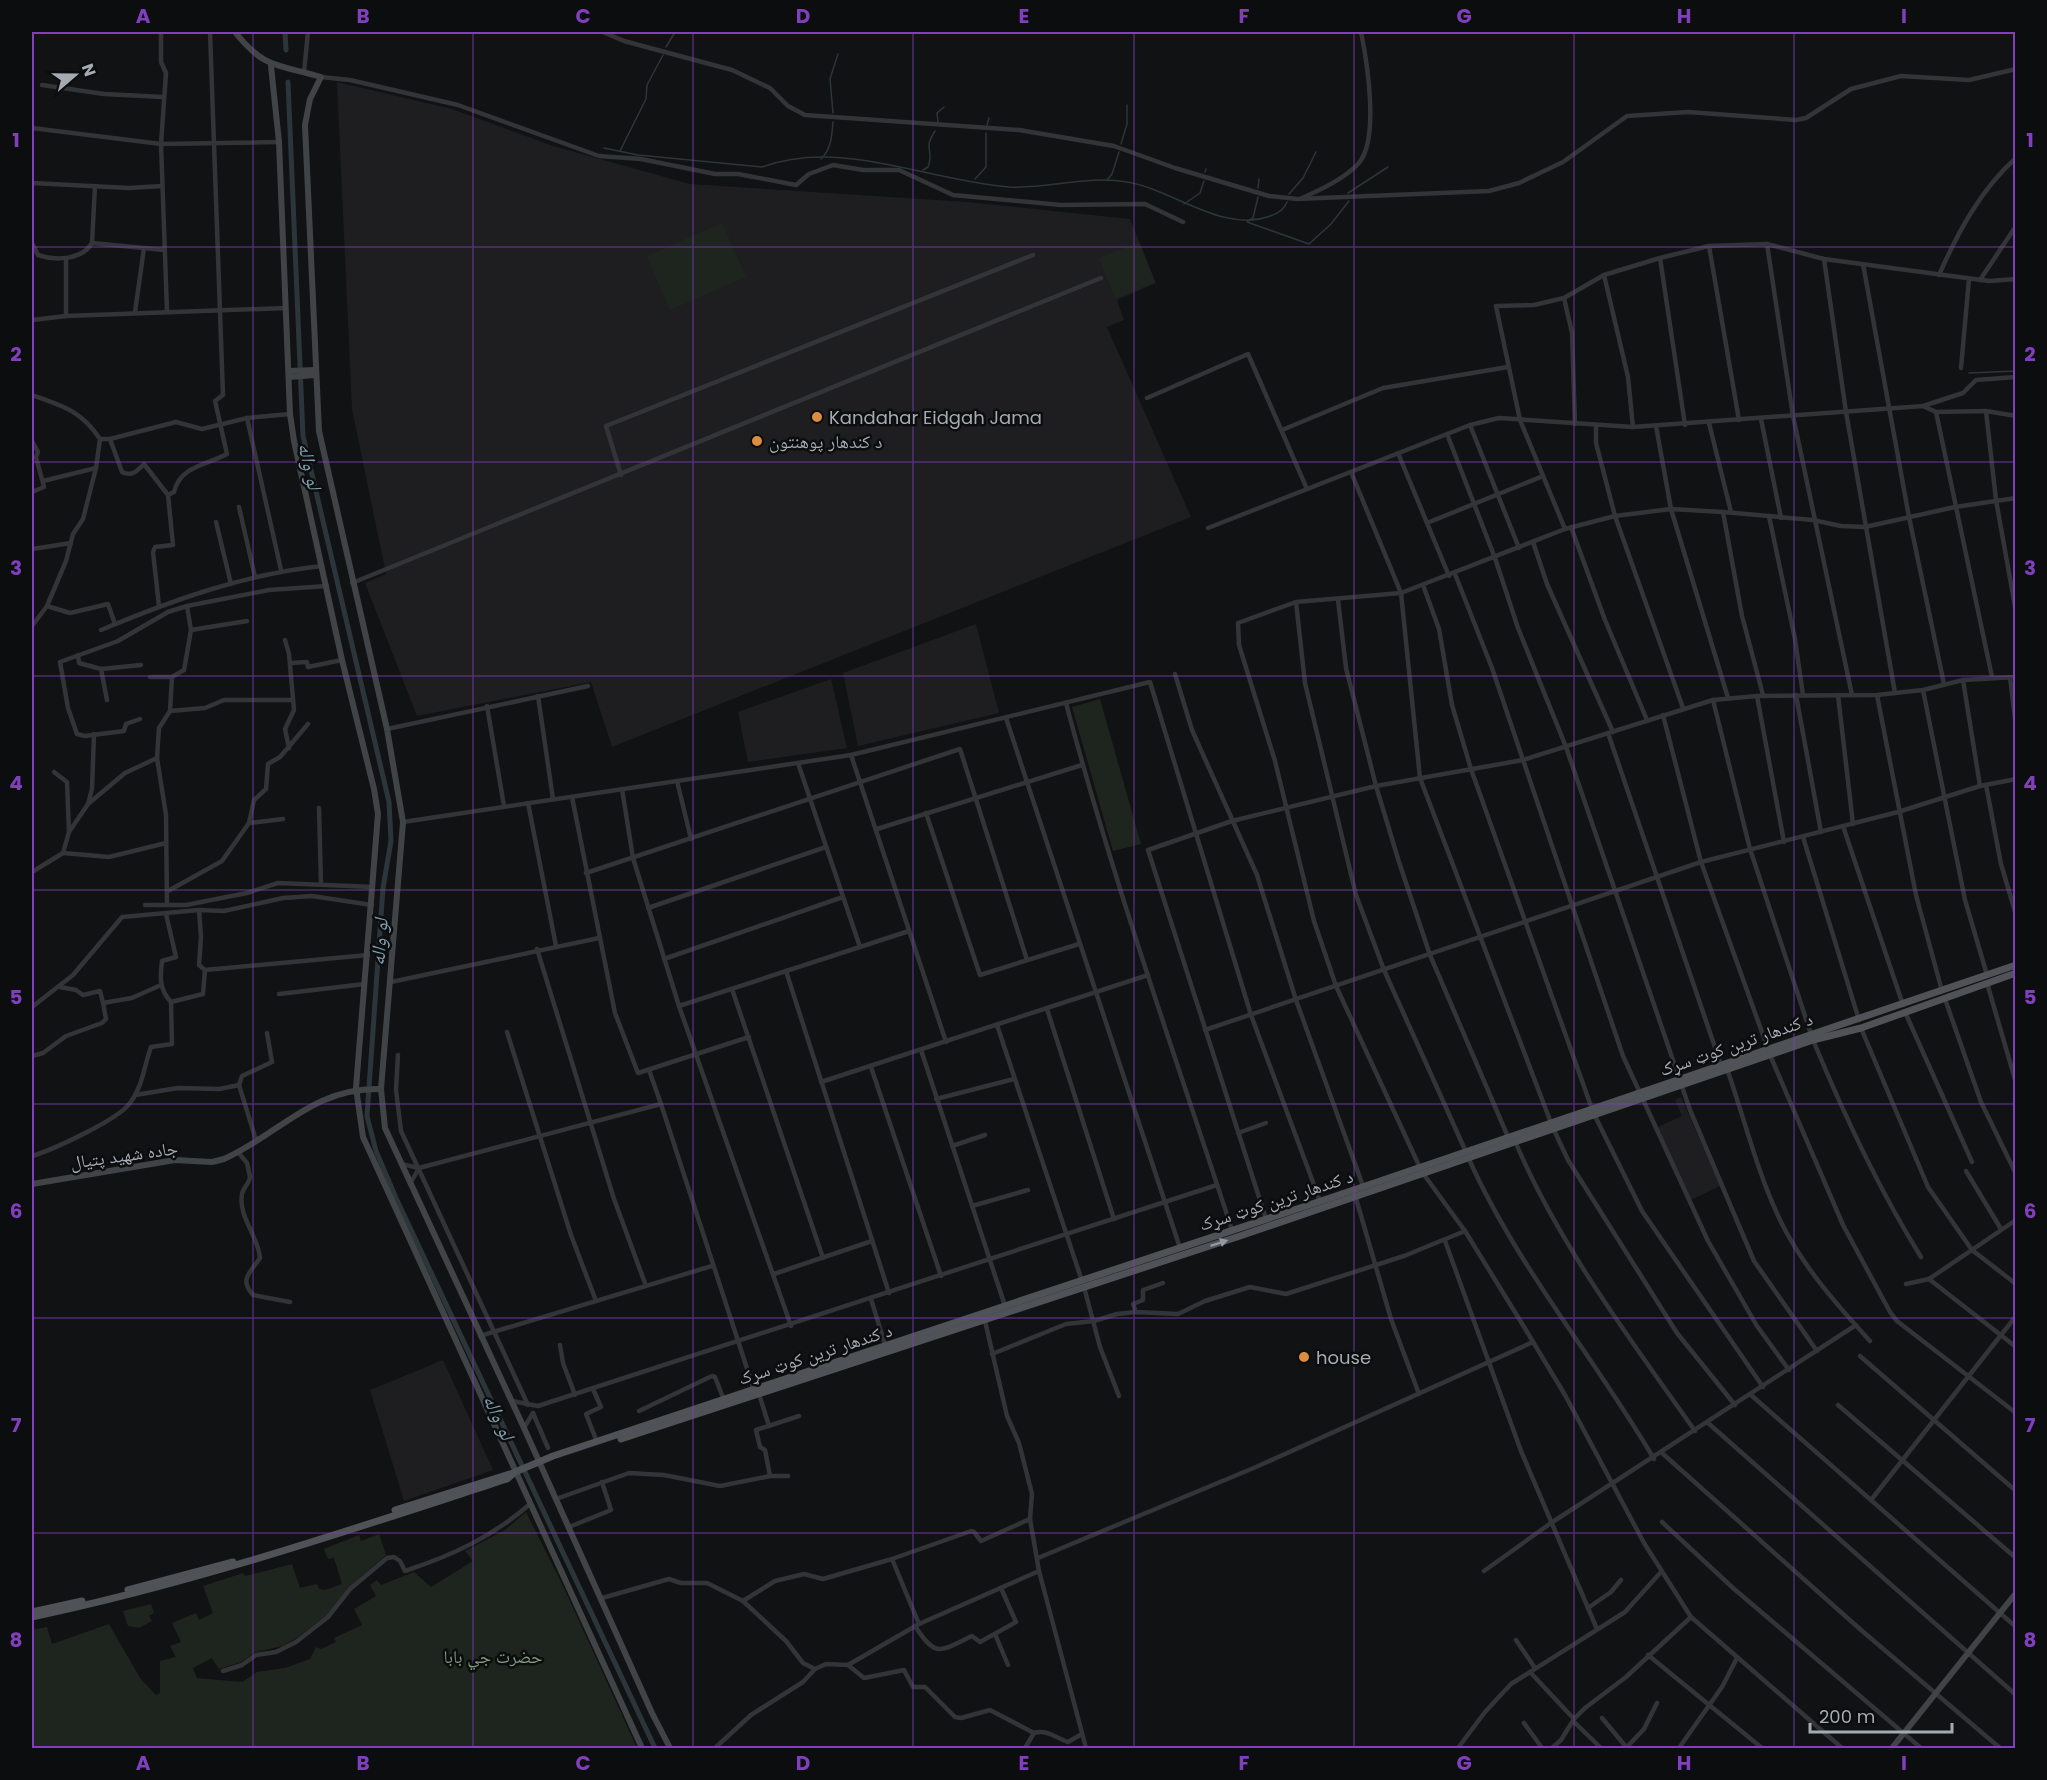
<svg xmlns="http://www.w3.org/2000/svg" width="2047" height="1780" font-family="Poppins,'Noto Naskh Arabic',sans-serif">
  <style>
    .built { fill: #1e1e20 }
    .green { fill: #1e251e }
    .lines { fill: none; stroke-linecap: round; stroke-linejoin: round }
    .stream { stroke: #2c363a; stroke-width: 1.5 }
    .canal { stroke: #2c363a; stroke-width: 5 }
    .street { stroke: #333437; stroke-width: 4.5 }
    .secondary { stroke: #414447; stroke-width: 6 }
    .primary { stroke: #4f5256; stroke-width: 7 }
    .oneway { fill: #9399a0 }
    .grid { fill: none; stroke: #813fbd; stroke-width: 1.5; stroke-opacity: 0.55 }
    .poi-dot { fill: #dd8d3f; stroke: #0c0d0e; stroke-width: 2 }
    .labels { text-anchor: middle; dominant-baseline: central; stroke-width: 5; stroke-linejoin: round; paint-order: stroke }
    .poi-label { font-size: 18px; fill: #a4abb2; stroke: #0c0d0e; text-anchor: start }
    .street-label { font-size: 18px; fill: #a4abb2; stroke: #0c0d0e }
    .park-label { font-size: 18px; fill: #809b7d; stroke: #0c0d0e }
    .water-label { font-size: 20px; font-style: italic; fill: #7e9daa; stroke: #0c0d0e }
    .neatline { fill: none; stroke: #813fbd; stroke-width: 2 }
    .grid-label { font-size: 20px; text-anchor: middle; font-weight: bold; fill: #813fbd }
  </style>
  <rect width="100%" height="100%" fill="#111213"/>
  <!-- built -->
  <g class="built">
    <polygon points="337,82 452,109 553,146 690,184 968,202 1130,219 1156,283 1117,300 1124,320 1107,327 1191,517 612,747 591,682 417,716 365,583 386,574 352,409"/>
    <polygon points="976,624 999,713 858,746 843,673"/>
    <polygon points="831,679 847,748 748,762 738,712"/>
    <polygon points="1681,1097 1720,1186 1691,1200 1658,1127 1682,1116 1675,1100"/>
    <polygon points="443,1360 493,1470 404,1501 370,1390"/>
  </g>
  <!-- green -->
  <g class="green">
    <polygon points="722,223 746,277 670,310 647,256"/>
    <polygon points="1139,242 1155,282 1115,299 1099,258"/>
    <polygon points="1100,699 1141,844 1113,851 1072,707"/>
    <polygon points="526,1512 564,1588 637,1748 32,1748 32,1630 47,1627 52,1644 109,1624 140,1678 156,1695 160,1693 160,1661 176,1657 170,1646 181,1642 172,1623 196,1613 199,1620 213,1613 203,1586 243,1573 245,1576 292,1564 300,1588 317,1584 319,1589 325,1590 342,1584 334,1558 328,1559 324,1549 359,1535 361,1541 379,1534 386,1555 348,1588 326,1616 295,1639 282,1646 256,1652 241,1662 219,1669 212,1658 193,1668 197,1678 242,1682 257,1672 285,1668 310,1659 316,1647 321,1649 336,1642 334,1638 362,1625 354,1609 376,1596 370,1585 377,1580 381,1585 414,1572 431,1587 473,1561 465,1551 505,1530"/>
    <polygon points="151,1604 154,1613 149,1616 152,1621 139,1628 128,1626 123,1611"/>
  </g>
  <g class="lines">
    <!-- stream -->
    <g class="stream">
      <polyline points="666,47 675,32"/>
      <polyline points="833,113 830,79 838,54"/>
      <polyline points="938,122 937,113 944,107"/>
      <polyline points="987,125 989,118"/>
      <polyline points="1121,144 1127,124 1127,105"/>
      <path d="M604,148L638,155L762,167C843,138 928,181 1009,187C1049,189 1088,175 1127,182C1172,189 1223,234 1270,216C1277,214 1284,210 1287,202"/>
      <polyline points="620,151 646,99 647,85 663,55"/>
      <path d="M821,159C831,150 832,135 833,122"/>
      <path d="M923,170L928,167C935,150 922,151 935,131"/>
      <polyline points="1205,172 1206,169"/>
      <polyline points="975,179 986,167 986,133"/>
      <polyline points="1107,180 1112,174 1119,152"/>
      <polyline points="1258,188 1259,179"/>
      <polyline points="1348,193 1388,167"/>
      <polyline points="1289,194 1303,178 1316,152"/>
      <polyline points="1184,204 1200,193 1204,181"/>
      <polyline points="1248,221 1253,218 1258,197"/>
      <polyline points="1247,222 1309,244 1331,224 1349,201"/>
      <polyline points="1969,373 2016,371"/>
    </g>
    <!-- canal -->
    <g class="canal">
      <polyline points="285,32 286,50"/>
      <polyline points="288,82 303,436 389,802 391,841 383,888 367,1116 376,1151 396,1198 655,1748"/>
    </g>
    <!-- street -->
    <g class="street">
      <polyline points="161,32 161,62 166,73 161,144 167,311"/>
      <polyline points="603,32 624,41 732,70 770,88 788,106 805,115 1019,130 1114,146 1175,168 1269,196 1297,199 1489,191 1519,183 1563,162 1627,116 1688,112 1796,120 1806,118 1851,89 1901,76 1969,80 2016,69"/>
      <polyline points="304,72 308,32"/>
      <polyline points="321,77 350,80 458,105 599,156 641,159 715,174 738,174 796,185 809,174 833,165 863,170 899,170 953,195 1061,205 1145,204 1183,222"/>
      <polyline points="42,85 104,94 163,97"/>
      <polyline points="32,128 161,144 279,142"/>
      <polyline points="32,183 129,188 162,186"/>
      <path d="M1302,198C1320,190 1344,179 1358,164C1380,141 1367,61 1361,32"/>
      <path d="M32,243L38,255C56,261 82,260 92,243L95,186"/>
      <polyline points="92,243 164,250"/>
      <polyline points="1767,244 1793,416 1852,695"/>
      <polyline points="1709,246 1739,420"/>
      <polyline points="66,258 66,316"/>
      <polyline points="1660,258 1685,425"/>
      <polyline points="1824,259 1846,412 1895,693"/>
      <polyline points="1863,264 1909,517 1944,684"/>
      <polyline points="1604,275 1628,377 1633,427"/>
      <path d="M1939,275C1958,232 1981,189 2016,158"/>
      <polyline points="1980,280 2016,226"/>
      <polyline points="1564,298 1572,333 1575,424"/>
      <polyline points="135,312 144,248"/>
      <polyline points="32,320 66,316 286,308"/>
      <polyline points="1961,368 1969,279"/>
      <path d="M32,395C62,406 81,410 100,439L96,468L83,519L73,534L66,561L47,606L32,626"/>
      <polyline points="1147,398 1248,354 1307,489"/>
      <polyline points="1923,406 1936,412 1986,411 2016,416"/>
      <polyline points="1986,411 1996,500 2016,612"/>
      <polyline points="1936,412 1992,677"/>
      <polyline points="247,418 281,570"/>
      <polyline points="1761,419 1781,518"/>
      <polyline points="1709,423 1731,512"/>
      <polyline points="1470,425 1519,548"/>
      <polyline points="1656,426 1671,509 1728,698"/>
      <polyline points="1596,427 1596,443 1615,516 1683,708"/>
      <polyline points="1282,430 1383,388 1508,367"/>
      <polyline points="1447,434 1495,558 1518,628 1566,747 1690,1110 1754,1261 1817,1351"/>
      <polyline points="100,439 110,439 176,422 202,429 247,418 290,414"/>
      <path d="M110,439L122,472C132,477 137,471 144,464L168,495L173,545L155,547L153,552L159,606"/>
      <polyline points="32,441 38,452 36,457 44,487 32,492"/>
      <polyline points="1398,453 1449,576"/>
      <polyline points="1351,472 1401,593 1420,778 1551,1123"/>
      <polyline points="621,475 606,426 1033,255"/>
      <polyline points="43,481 96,468"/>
      <path d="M168,495L174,492C180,466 207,465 227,454L215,401L223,395L210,32"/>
      <polyline points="239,507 255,577"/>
      <polyline points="1723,512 1742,616 1763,695"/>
      <polyline points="1769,516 1795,639 1803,695"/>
      <polyline points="216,522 231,584"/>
      <polyline points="1427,523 1543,476"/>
      <polyline points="1571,527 1605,620 1647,720"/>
      <polyline points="1208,528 1470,425 1499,418 1633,427 1923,406 1963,393 1976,380 2016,377"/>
      <polyline points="1565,529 1520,420 1496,306 1534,305 1564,298 1604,275 1660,258 1709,246 1767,244 1824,259 1989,281 2016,279"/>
      <polyline points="1533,542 1547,584 1613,732"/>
      <polyline points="32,549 71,543"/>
      <polyline points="1455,574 1492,668 1623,1056 1708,1241 1757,1326 1789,1370"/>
      <polyline points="352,583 1101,278"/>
      <polyline points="1423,585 1439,629 1452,705 1471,769 1592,1109"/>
      <polyline points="1338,600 1346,668 1376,786 1399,862 1430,955 1508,1137"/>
      <polyline points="1296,602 1305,683 1356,895 1384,970 1466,1152"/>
      <polyline points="47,606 70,613 108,604 115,624"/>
      <path d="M101,630C173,600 245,574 322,566"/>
      <polyline points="191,630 247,621"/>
      <polyline points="285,640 289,654 294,710 285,729 289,748"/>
      <polyline points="78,655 79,663 101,669 141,665"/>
      <polyline points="290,663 307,662 308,667 342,660"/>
      <polyline points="101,669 107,700"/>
      <polyline points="1175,674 1192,730 1257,875 1296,1000 1363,1186"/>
      <polyline points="150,677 172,677"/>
      <polyline points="2010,677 2016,727"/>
      <polyline points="1963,680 1980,786"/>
      <polyline points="1923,690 1965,900 1987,975"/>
      <polyline points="1796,695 1821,832"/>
      <polyline points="1838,695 1853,824"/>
      <polyline points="1877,695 1916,895 1942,991"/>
      <polyline points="538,696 553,799"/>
      <polyline points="1757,696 1784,842"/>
      <polyline points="1713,700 1750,849 1811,1034"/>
      <path d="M1066,703C1113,881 1175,1055 1232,1230"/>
      <polyline points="487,706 504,806"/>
      <polyline points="170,711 205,708 224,700 292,700"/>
      <polyline points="1663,715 1701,862 1768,1049"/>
      <polyline points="1006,718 1180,1248"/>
      <polyline points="140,719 126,724 124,731 85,736 77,734 68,708 60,662 118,641 168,612 187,606 269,590 327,586"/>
      <polyline points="387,729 588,686"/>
      <polyline points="1608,733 1721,1065"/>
      <polyline points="851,755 946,1042"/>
      <polyline points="798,763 860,947"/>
      <polyline points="54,772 67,782 69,832"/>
      <polyline points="677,781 691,839"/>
      <polyline points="1986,785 2001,864 2016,915"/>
      <polyline points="622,789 633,858 679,1006 791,1326"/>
      <polyline points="572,797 615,1013 638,1073 749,1037"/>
      <polyline points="528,803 556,946"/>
      <polyline points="88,804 125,773 157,758"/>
      <polyline points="319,808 321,884"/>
      <polyline points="926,813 980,975 1079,944"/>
      <polyline points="403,822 851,755 1150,682 1251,1015 1320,1201"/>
      <polyline points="249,823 283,819"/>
      <polyline points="1843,826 1903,1005"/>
      <polyline points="877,829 1082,765"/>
      <polyline points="1803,837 1859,1020"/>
      <polyline points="63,853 109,857 166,843"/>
      <polyline points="32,872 63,853 69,832 88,804 92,789 94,734"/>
      <polyline points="586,873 960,749 1027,960"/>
      <polyline points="168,891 222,861 249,823 254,800 266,789 268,764 280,757 308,724"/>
      <polyline points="145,905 186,905 247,893 278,883 373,887"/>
      <polyline points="167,905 166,815 157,758 159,728 170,711 172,677 184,670 191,630 187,606"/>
      <polyline points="648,908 826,847"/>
      <polyline points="537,949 614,1199 646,1286"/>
      <polyline points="664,959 843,897"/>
      <polyline points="205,970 368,955"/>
      <polyline points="786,971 889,1293"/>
      <polyline points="391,982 599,938"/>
      <polyline points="1987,983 2016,1083"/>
      <polyline points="60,987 76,990 83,995 100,991 103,1003 132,998 161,985"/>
      <polyline points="732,989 823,1258"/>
      <polyline points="279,994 365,984"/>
      <polyline points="1945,999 1981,1102 2016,1174"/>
      <polyline points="171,1002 203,994 205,970 199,965 201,937 199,910"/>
      <polyline points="679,1006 909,931"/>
      <polyline points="32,1007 73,975 122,917 199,910 224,911 283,898 312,896 372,905"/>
      <polyline points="1047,1009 1114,1219"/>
      <polyline points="1905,1012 1972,1162"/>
      <polyline points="997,1025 1082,1281"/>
      <polyline points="1861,1028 1928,1187 1972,1250 2016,1284"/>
      <polyline points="1205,1030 1701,862 1898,812 1980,786 2016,779"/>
      <polyline points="507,1032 571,1235 596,1301"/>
      <path d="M1813,1040C1844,1115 1878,1188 1921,1257"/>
      <polyline points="921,1050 1005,1306"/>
      <polyline points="398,1055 396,1090 401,1131 528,1405"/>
      <polyline points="1770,1055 1843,1225 1890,1312 1897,1321 2016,1413"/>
      <polyline points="32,1056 43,1053 66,1036 102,1023 106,1019 103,1003"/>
      <polyline points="871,1067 941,1276"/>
      <path d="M1727,1069C1745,1120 1758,1176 1782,1224C1804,1268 1838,1306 1870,1341"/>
      <polyline points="649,1070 661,1104"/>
      <polyline points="821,1082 1148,975"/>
      <polyline points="135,1095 178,1088 219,1089 239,1085"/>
      <polyline points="936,1099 1014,1079"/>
      <polyline points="1594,1114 1642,1211 1763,1387"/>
      <polyline points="1553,1128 1568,1160 1677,1333 1735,1405"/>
      <polyline points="1238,1133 1266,1123"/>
      <polyline points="256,1140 239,1085 242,1076 272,1062 267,1033"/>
      <path d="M1515,1141C1557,1242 1632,1342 1695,1431"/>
      <polyline points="952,1146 985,1135"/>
      <path d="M238,1152L247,1163L250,1177C249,1184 243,1188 242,1194C238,1217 258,1235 260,1258C250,1273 239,1279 253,1295L290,1302"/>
      <path d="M32,1156C52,1150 118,1120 130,1103C143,1086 144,1066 151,1047L172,1044L171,1002C159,989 160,977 162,961L176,957L166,914"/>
      <path d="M1468,1157C1516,1265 1594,1357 1654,1459"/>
      <polyline points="401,1164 419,1168 661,1104 754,1390"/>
      <polyline points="1966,1171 2001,1229"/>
      <polyline points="410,1184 419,1168"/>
      <polyline points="1355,1195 1391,1319 1419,1394"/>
      <polyline points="972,1206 1028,1190"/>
      <polyline points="1266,1219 1148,850 1232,821 1376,786 1523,760 1713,700 1757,696 1877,695 1923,690 1963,680 2016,677"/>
      <polyline points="1445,1241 1521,1451 1597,1629"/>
      <polyline points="774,1274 872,1241"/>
      <polyline points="1929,1279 2016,1347"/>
      <polyline points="1906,1284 1929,1279 2016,1220"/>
      <polyline points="1084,1287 1100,1347 1119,1396"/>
      <polyline points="871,1299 886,1348"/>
      <polyline points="1136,1312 1133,1304 1143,1300 1143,1290 1163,1283"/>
      <polyline points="985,1321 1007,1416 1019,1443 1032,1494 1030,1519 1039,1571 1086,1748"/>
      <polyline points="480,1336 712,1266"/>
      <polyline points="560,1345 563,1363 575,1395"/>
      <polyline points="992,1354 1066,1324 1094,1321 1117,1314 1136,1312 1178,1314 1205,1301 1250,1287 1286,1294 1404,1256 1465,1231"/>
      <polyline points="1860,1356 2016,1491"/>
      <polyline points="593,1389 601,1407 586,1414 597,1442"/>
      <polyline points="759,1394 769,1426"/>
      <polyline points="1751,1395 2016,1627"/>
      <polyline points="512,1401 538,1406 1217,1185"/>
      <polyline points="1838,1405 2016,1558"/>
      <polyline points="639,1411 712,1376 715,1377 724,1400"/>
      <polyline points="533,1413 548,1448"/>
      <polyline points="1708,1423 2016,1695"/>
      <polyline points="524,1428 533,1413"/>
      <polyline points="1662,1453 1861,1630 2000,1748"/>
      <polyline points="770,1476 765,1450 760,1447 756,1430 799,1416"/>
      <polyline points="556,1499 629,1473 664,1475 720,1486 770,1476 788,1476"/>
      <polyline points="1871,1500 2016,1316"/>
      <polyline points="1662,1522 1733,1588 1921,1748"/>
      <polyline points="569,1527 611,1510 602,1482"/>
      <polyline points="1038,1558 1256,1467 1533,1342"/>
      <polyline points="892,1559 919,1624"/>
      <polyline points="1484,1571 1551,1523 1856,1325"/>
      <polyline points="602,1598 669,1579 681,1583 707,1583 743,1601 786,1641 803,1663 815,1669"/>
      <polyline points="743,1601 775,1581 804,1574 823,1579 892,1559 971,1531 974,1532 981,1541 1030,1519"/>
      <polyline points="1588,1608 1611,1592 1621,1580"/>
      <path d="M915,1626C936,1658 939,1652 972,1636L980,1642L1016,1622L1001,1588"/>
      <polyline points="995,1634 1008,1665"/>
      <polyline points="1516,1640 1535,1668"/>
      <polyline points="1648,1655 1762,1748"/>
      <polyline points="848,1665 864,1678 904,1670 913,1687 925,1687 955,1717 961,1718 990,1710 1034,1733"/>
      <path d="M223,1671L242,1665L256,1655L276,1652L296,1642L328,1617L350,1589L387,1558L394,1557L400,1561L405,1571C453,1555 492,1537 530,1504"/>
      <polyline points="1530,1672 1574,1719"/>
      <polyline points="1602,1718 1627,1748"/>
      <polyline points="1573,1721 1601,1748"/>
      <polyline points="1524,1723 1542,1748"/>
      <polyline points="715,1748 751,1715 803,1682 815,1669 826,1664 848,1665 919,1624 1039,1571"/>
      <path d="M1025,1748L1034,1733C1047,1729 1056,1738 1068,1742L1082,1734"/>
      <polyline points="1458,1748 1485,1712 1511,1684 1625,1612 1661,1572"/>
      <polyline points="1552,1748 1561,1740 1574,1719 1585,1708 1626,1677 1691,1617"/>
      <polyline points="1626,1748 1644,1729 1657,1703"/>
      <polyline points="1679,1748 1722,1687 1737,1658"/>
      <polyline points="1842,1748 1691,1617 1644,1543 1565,1395 1518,1317 1465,1231 1422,1172 1336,986 1314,921 1275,761 1239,645 1238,623 1296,602 1401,593 1565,529 1615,516 1671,509 1723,512 1813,520 1841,526 1865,527 1955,507 2016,498"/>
    </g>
    <!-- secondary -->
    <g class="secondary">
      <path d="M235,32C265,70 278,64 321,77L310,99L305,125L319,431L387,729L403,822L381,1089L385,1128L524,1428L652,1713L670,1748"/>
      <polyline points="271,66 279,142 290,414 294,441 342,660 374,789 378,814 356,1088 363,1137 642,1748"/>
      <polyline points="289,371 315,370"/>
      <polyline points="289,377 315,375"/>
      <path d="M32,1184L175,1160L212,1162L224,1159C280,1134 313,1087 381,1089"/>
      <polyline points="1892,1748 2016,1593"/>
    </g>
    <!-- primary -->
    <g class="primary">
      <polyline points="621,1439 1240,1236 1813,1040 1861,1028 2016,973"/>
      <polyline points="395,1510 513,1473"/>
      <polyline points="128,1590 233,1562"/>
      <polyline points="32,1612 82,1601"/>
      <path d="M32,1617C194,1583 350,1530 507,1479L515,1472L553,1456L1330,1198L2016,965"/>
    </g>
  </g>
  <!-- one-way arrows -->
  <defs><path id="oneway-solid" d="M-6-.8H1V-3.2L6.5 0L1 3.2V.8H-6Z" transform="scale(1.5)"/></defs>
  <use class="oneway" href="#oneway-solid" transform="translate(1219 1243) rotate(-18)"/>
  <!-- grid -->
  <path class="grid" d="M253,32V1748M473,32V1748M693,32V1748M913,32V1748M1134,32V1748M1354,32V1748M1574,32V1748M1794,32V1748M32,247H2016M32,462H2016M32,676H2016M32,890H2016M32,1104H2016M32,1318H2016M32,1533H2016"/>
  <!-- markers -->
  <g class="poi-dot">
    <circle cx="817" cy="417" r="6"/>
    <circle cx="757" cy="441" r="6"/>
    <circle cx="1304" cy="1357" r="6"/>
  </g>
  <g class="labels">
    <!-- poi labels -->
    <g class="poi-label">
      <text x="829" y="417">Kandahar Eidgah Jama</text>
      <text x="769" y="441">د کندهار پوهنتون</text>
      <text x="1316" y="1357">house</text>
    </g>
    <!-- street labels -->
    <g class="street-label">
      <text transform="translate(1736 1044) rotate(-19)">د کندهار ترين کوټ سړک</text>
      <text transform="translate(124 1155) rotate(-8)">جاده شهید پتیال</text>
      <text transform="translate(1276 1200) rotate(-18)">د کندهار ترين کوټ سړک</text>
      <text transform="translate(815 1354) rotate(-18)">د کندهار ترين کوټ سړک</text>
    </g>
    <!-- park labels -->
    <g class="park-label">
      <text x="493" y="1656">حضرت جي بابا</text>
    </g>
    <!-- water labels -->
    <g class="water-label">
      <text transform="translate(310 466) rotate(77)">لو واله</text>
      <text transform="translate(379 942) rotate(-86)">لو واله</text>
      <text transform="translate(499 1417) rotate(65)">لو واله</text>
    </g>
  </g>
  <!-- border -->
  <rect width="2047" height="1780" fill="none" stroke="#0c0d0e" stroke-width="66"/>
  <!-- north arrow -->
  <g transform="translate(75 75) rotate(70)" stroke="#0c0d0e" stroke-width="4.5" paint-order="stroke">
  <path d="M0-4.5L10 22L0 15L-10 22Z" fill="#a4abb2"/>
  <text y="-9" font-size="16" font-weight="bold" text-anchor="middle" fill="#a4abb2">N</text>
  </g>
  <!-- scale -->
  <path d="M1810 1723v9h142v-9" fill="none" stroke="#a4abb2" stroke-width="3"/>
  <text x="1819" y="1723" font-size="18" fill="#a4abb2" stroke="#0c0d0e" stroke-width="4.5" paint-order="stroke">200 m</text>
  <rect x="33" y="33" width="1981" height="1714" class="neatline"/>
  <g class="grid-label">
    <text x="143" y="23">A</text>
    <text x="363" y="23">B</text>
    <text x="583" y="23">C</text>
    <text x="803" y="23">D</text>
    <text x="1024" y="23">E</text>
    <text x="1244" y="23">F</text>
    <text x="1464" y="23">G</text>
    <text x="1684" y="23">H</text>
    <text x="1904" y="23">I</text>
    <text x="16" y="147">1</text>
    <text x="2030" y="147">1</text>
    <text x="16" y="361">2</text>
    <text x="2030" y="361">2</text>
    <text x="16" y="575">3</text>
    <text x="2030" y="575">3</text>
    <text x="16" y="790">4</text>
    <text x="2030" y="790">4</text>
    <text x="16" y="1004">5</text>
    <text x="2030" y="1004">5</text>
    <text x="16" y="1218">6</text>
    <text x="2030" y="1218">6</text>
    <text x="16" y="1432">7</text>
    <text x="2030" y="1432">7</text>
    <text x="16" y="1647">8</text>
    <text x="2030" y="1647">8</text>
    <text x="143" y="1770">A</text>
    <text x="363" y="1770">B</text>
    <text x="583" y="1770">C</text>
    <text x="803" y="1770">D</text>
    <text x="1024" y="1770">E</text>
    <text x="1244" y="1770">F</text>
    <text x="1464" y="1770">G</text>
    <text x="1684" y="1770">H</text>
    <text x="1904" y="1770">I</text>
  </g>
</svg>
